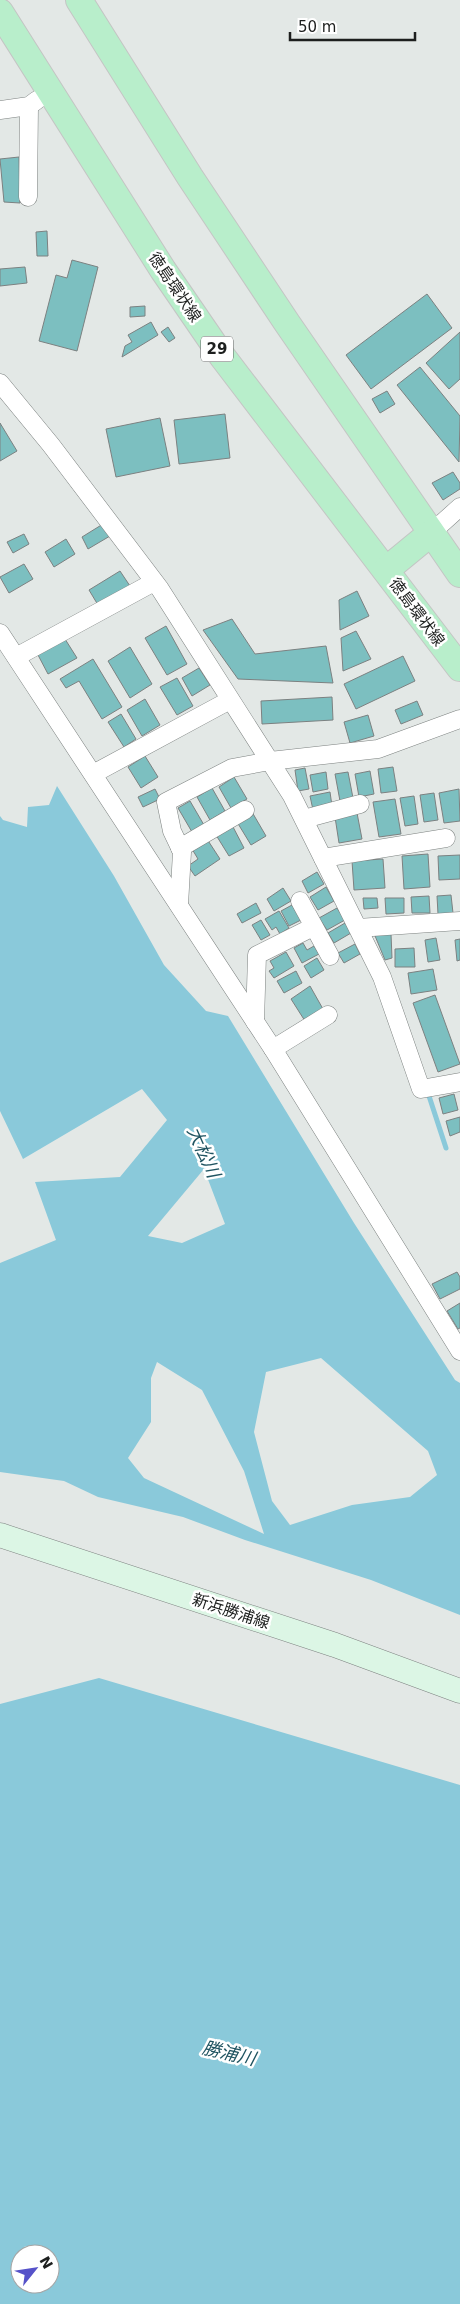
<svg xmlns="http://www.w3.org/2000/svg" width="460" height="2304" font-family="'DejaVu Sans','Noto Sans JP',sans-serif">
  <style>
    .water { fill: #8ac9da; fill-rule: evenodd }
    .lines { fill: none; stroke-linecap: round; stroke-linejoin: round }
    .stream { stroke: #8ac9da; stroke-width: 5 }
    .building { fill: #7cbfc0; stroke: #7c8181 }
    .street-casing { stroke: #7d8280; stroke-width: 19 }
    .secondary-casing { stroke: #7d8280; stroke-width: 25 }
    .primary-casing { stroke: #c4c5c4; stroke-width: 28 }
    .street { stroke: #fff; stroke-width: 18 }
    .secondary { stroke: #dcf6e5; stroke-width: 24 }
    .primary { stroke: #b8eecb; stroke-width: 26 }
    .labels { text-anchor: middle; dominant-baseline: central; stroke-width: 5; stroke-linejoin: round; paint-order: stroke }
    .shield { fill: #fff; stroke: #616262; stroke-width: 1 }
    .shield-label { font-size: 15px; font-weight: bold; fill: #1d1f1e }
    .street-label { font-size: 16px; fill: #1d1f1e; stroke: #fff }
    .water-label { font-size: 18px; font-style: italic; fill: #205461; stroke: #fff }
  </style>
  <rect width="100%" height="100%" fill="#e3e8e6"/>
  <!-- water -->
  <g class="water">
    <path d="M57,786L114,876L164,965L206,1011L228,1016L354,1223L455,1380L460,1383V1615L371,1580L245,1540L183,1517L98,1497L64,1481L0,1472V1263L56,1240L35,1182L120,1177L167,1120L142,1089L23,1159L0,1111V816L3,820L27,827L28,807L49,805ZM204,1169L225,1224L182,1243L148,1236ZM321,1358L428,1451L437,1475L410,1497L352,1505L290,1525L272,1501L254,1432L266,1372ZM157,1362L202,1390L244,1471L264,1534L144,1478L128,1458L151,1422V1378Z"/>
    <path d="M99,1678L460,1785V2304H0V1704ZM20,2254H50V2284H20Z"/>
  </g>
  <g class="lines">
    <!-- stream -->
    <polyline class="stream" points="429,1096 446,1148"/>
  </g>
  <!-- building -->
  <g class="building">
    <polygon points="19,157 20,203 4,202 0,159"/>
    <polygon points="47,231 48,256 37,256 36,232"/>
    <polygon points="72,260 98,267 77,351 39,341 56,275 67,278"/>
    <polygon points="25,267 27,283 0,286 0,269"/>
    <polygon points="427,294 452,328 371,389 346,355"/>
    <polygon points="145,306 145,316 130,317 130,307"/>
    <polygon points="151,322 158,335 122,357 125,346 132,342 128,335"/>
    <polygon points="168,327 175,338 169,342 161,332"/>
    <polygon points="460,332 460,379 449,389 426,363"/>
    <polygon points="420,367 460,416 459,462 397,385"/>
    <polygon points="387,391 395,404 380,413 372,399"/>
    <polygon points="225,414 230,458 179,464 174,420"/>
    <polygon points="160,418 170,466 116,477 106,429"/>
    <polygon points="0,423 17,451 0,461"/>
    <polygon points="453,472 460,483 460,489 443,500 432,483"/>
    <polygon points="103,524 110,536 88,549 82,537"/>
    <polygon points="24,534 29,544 13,553 7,542"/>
    <polygon points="66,539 75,554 54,567 45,552"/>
    <polygon points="24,564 33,579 9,593 0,577"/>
    <polygon points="120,571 130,586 98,605 89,590"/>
    <polygon points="357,591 369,616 340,630 339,600"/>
    <polygon points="232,619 255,654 326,646 333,683 238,679 203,630"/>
    <polygon points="166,626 187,664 167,675 145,638"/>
    <polygon points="356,631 371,659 343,671 341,638"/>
    <polygon points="65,639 77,658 48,674 38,655"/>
    <polygon points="130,647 152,684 130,698 108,661"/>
    <polygon points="403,656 415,681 356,709 344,684"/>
    <polygon points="93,659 122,707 102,719 79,681 66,688 60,679"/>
    <polygon points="199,668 210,685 192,696 182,678"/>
    <polygon points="177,678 193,706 177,715 160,687"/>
    <polygon points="332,697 333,720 262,724 261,701"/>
    <polygon points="145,699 160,725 142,736 127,710"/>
    <polygon points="417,701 423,715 401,724 395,710"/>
    <polygon points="121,714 136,739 124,747 108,722"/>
    <polygon points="368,715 374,736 350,743 344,722"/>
    <polygon points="145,756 158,777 141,788 128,767"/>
    <polygon points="393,767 397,791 381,793 378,769"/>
    <polygon points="305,768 309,789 298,791 295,770"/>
    <polygon points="370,771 374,794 359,797 355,774"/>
    <polygon points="326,772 328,789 313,792 310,775"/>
    <polygon points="348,772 353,798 340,801 335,774"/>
    <polygon points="234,777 247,799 231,808 219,787"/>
    <polygon points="212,788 225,811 210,820 197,797"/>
    <polygon points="155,789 160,799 143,807 138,797"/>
    <polygon points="459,789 460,821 444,823 439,793"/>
    <polygon points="330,792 332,806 313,810 310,796"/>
    <polygon points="434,793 438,820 424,822 420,795"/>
    <polygon points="414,796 418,824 405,826 400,798"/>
    <polygon points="395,799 401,834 379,837 373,802"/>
    <polygon points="190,801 204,825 192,832 178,808"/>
    <polygon points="252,812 266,836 251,845 237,822"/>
    <polygon points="357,813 362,839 339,843 335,817"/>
    <polygon points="232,825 244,848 229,856 216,835"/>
    <polygon points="207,839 220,859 195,876 188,866 198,859 192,849"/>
    <polygon points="428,854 430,887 404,889 402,856"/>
    <polygon points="460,855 460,879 439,880 438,856"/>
    <polygon points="383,859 385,888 354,890 352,861"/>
    <polygon points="317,872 324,884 308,893 302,881"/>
    <polygon points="326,887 334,901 318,910 310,897"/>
    <polygon points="283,888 291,901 274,911 267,899"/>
    <polygon points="451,895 453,913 438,914 437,896"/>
    <polygon points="429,896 430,913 412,913 411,897"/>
    <polygon points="363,898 377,898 378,908 364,909"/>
    <polygon points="385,898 404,898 404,913 386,914"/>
    <polygon points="256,903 261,913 242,923 237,914"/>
    <polygon points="292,905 301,920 289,926 281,911"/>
    <polygon points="337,908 345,920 327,930 319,918"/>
    <polygon points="279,911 289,928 280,934 276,927 272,930 265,919"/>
    <polygon points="261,920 270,935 261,940 252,925"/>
    <polygon points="345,923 351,933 334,943 328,933"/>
    <polygon points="373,931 391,934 392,958 385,960"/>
    <polygon points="436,938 440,960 428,962 425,940"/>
    <polygon points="460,939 460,960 457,961 455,940"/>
    <polygon points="303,943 307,950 314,946 319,954 302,963 294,948"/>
    <polygon points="355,944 360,954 344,963 338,953"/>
    <polygon points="414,948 415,967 395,967 395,949"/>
    <polygon points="286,952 294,966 274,978 269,971 274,968 270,961"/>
    <polygon points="317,958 324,970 311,978 304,966"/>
    <polygon points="433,969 437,990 411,994 408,973"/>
    <polygon points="296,971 302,983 284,993 277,981"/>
    <polygon points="310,986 323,1009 305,1021 291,999"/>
    <polygon points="435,995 460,1064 438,1072 413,1003"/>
    <polygon points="454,1094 458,1110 443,1114 439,1098"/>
    <polygon points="460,1117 460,1132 450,1136 446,1121"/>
    <polygon points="457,1272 460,1277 460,1289 440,1299 432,1284"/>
    <polygon points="460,1303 460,1328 458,1329 447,1311"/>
  </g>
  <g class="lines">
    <!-- street casing -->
    <g class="street-casing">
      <g id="street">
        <polyline points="0,110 29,106 37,100"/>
        <polyline points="28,197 29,106"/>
        <polyline points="0,383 51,445 160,589 292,796 382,977 421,1089 460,1082"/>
        <polyline points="431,533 460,507"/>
        <polyline points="0,633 273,1049 460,1351"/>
        <polyline points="16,657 154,582"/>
        <polyline points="93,774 230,700"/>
        <polyline points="304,819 360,804"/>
        <polyline points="180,848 245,810"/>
        <polyline points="323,858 446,838"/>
        <polyline points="300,901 330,956"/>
        <polyline points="179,905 182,852 172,831 166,802 232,768 270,761 378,749 460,719"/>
        <polyline points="358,928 460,921"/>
        <polyline points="255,1022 257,955 313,927"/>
        <polyline points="273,1049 328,1015"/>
      </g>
    </g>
    <!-- secondary casing -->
    <g class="secondary-casing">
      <polyline id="secondary" points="0,1535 335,1645 460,1691"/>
    </g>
    <!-- primary casing -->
    <g class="primary-casing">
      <g id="primary">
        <polyline points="79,0 190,177 287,323 460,574"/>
        <polyline points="0,12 163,270 222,356 460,668"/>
        <polyline points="386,570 431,533"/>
      </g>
    </g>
    <!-- street -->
    <use href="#street" class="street"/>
    <!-- secondary -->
    <use href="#secondary" class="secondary"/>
    <!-- primary -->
    <use href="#primary" class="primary"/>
  </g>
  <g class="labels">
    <!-- shield labels -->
    <rect class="shield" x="201" y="336.5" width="32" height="25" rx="4"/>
    <g class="shield-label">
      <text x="217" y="349">29</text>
    </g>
    <!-- street labels -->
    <g class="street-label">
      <text transform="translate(175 287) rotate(56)">徳島環状線</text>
      <text transform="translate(417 612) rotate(53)">徳島環状線</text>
      <text transform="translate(231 1611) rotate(18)">新浜勝浦線</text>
    </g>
    <!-- water labels -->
    <g class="water-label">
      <text transform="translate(204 1152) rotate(66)">大松川</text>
      <text transform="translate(229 2053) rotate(13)">勝浦川</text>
    </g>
  </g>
  <!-- north arrow -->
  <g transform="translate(35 2269) rotate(60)"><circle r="24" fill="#ffffff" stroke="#a5a5a5"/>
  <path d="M0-4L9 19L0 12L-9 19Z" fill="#5652c9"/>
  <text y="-8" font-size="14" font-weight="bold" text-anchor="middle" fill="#1d1f1e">N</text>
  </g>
  <!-- scale -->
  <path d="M290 32v8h125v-8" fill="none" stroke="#1d1f1e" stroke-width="2.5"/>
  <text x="298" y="32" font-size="15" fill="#1d1f1e" stroke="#ffffff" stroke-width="4" paint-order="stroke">50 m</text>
</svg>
